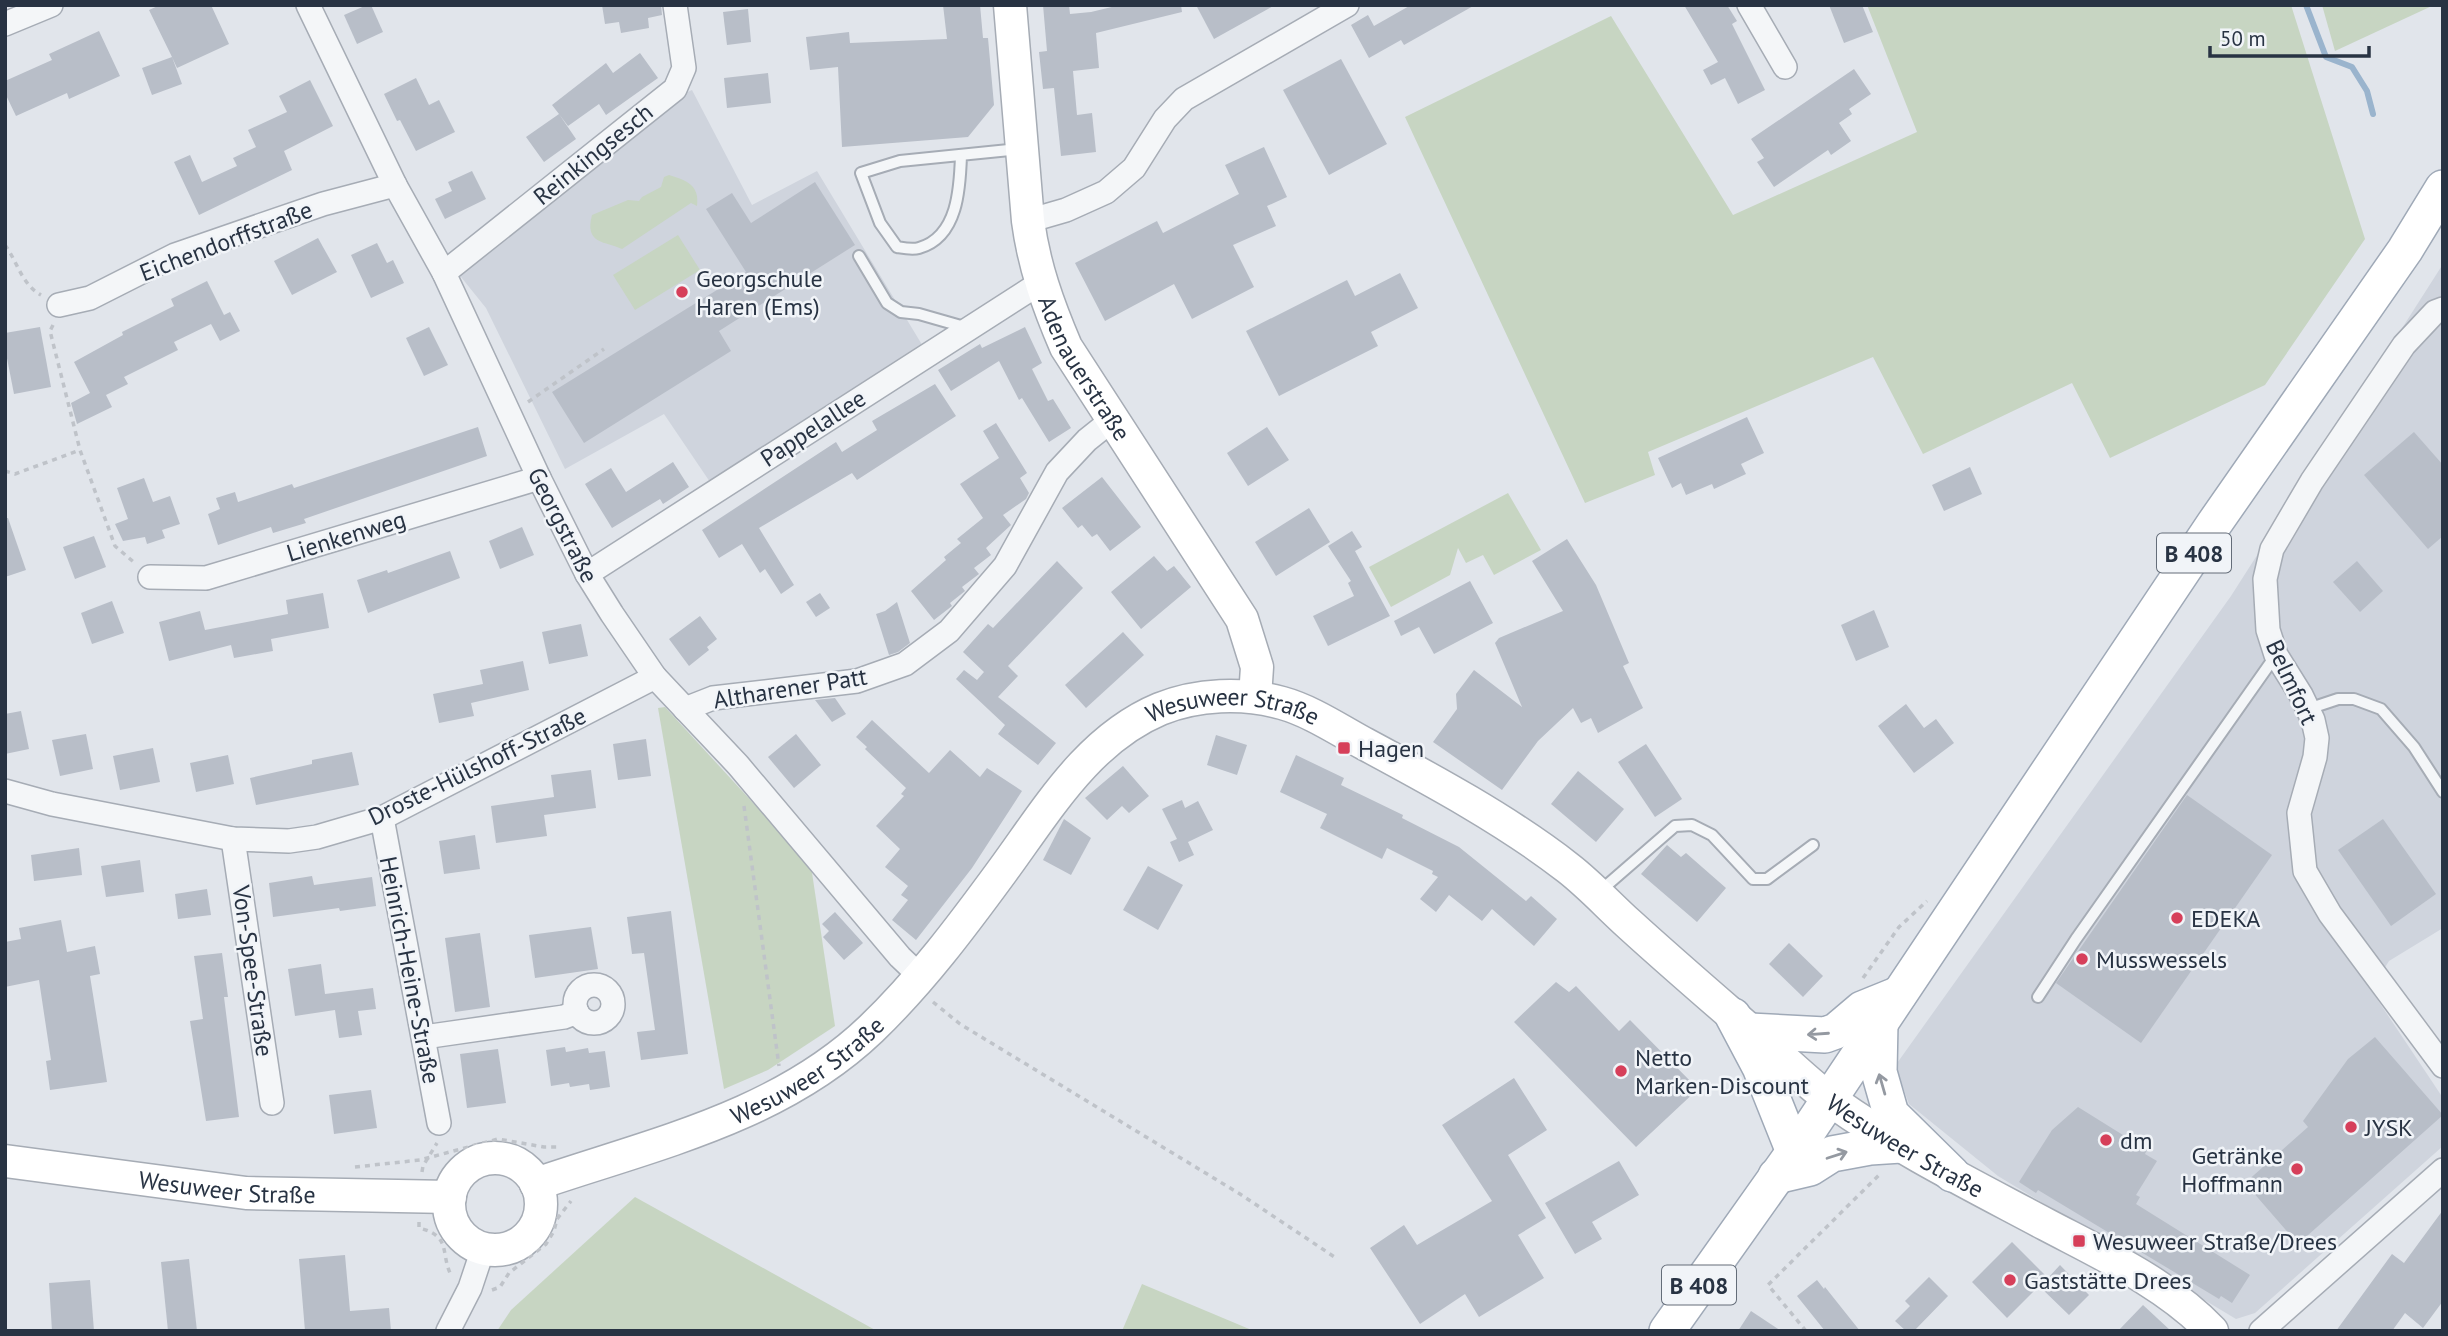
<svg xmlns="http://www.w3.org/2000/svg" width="2448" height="1336" font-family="'PT Sans',sans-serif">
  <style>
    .built { fill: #cfd4dd }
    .green { fill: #c7d5c2 }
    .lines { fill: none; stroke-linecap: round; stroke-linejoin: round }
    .stream { stroke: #9ab4cd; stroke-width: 6 }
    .building { fill: #b8bec8 }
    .lane-casing { stroke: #a6acb5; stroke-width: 14 }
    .street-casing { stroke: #a6acb5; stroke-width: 26 }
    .secondary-casing { stroke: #a6acb5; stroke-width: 35 }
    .primary-casing { stroke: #9fa9b7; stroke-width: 38 }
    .path { stroke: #bfc3c9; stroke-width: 3.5; stroke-dasharray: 5 5; stroke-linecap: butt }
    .lane { stroke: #f4f6f8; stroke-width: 10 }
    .street { stroke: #f4f6f8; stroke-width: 23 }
    .secondary { stroke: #fff; stroke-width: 32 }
    .primary { stroke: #fff; stroke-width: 35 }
    .oneway { stroke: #9499a1 }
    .poi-dot { fill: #d63f5a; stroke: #f1f4f8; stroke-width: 2.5 }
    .labels { text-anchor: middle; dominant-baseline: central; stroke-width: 5; stroke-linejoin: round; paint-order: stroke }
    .shield { fill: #f1f4f8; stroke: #646d79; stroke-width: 2 }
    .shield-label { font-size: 23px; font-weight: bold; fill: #283343 }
    .street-label { font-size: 24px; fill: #283343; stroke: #f1f4f8 }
    .poi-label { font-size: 24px; fill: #283343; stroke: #f1f4f8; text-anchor: start }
  </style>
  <rect width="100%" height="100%" fill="#e1e5eb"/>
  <!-- built -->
  <g class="built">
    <polygon points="692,90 752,205 817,171 924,348 710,482 664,414 565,469 486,308 461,277 462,263 681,95"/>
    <polygon points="2443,264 2443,928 2389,961 2371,990 2443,1098 2443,1146 2255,1313 2236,1319 1998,1176 1909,1104 1895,1066 2231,596"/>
  </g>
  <!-- green -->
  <g class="green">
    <polygon points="1867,5 2291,5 2365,239 2265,385 2110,458 2072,383 1923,454 1873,357 1648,452 1655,475 1585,503 1405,117 1611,16 1733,215 1917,132"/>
    <polygon points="2322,5 2434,5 2335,51"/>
    <path d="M669,175C686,180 700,185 697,206L691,203L622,249C606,241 584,245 592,215L628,200L639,201L642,197L661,187L664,177Z"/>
    <polygon points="678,235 700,270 635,310 613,275"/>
    <polygon points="1508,493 1541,550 1494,575 1483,555 1466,563 1458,548 1450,575 1391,607 1369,567"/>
    <polygon points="665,707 811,866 835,1026 768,1070 724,1089 658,708"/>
    <polygon points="635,1197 877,1331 497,1331 511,1310"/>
    <polygon points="1142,1284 1254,1331 1122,1331"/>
  </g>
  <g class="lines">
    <!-- stream -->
    <polyline class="stream" points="2306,5 2326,57 2352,67 2367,91 2373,114"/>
  </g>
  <!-- building -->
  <g class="building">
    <polygon points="160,5 211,5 229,44 177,68 172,57 182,84 152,95 142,68 172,57 149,10"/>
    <polygon points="367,5 371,5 383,32 357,44 344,15"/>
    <polygon points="602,5 661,5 662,15 648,18 649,28 621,33 619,22 605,24"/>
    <polygon points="943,5 980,5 983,38 988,38 994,105 968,137 842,147 838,67 810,70 806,37 849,32 850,43 947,39"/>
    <polygon points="1043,5 1069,5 1070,14 1091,12 1120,5 1181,5 1182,12 1096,33 1099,68 1073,71 1077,115 1092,113 1096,152 1061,156 1054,88 1043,89 1039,52 1047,51"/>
    <polygon points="1196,5 1275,5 1214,39"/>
    <polygon points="1411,5 1475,5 1404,45 1401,40 1369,58 1351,25 1368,15 1374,26"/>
    <polygon points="1684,5 1727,5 1737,21 1732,24 1765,90 1738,104 1725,78 1711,85 1703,70 1718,62"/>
    <polygon points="1829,5 1862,5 1873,32 1844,43"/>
    <polygon points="748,9 751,42 727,45 723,12"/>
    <polygon points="99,31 120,76 69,99 67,93 16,116 5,93 5,81 52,60 49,54"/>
    <polygon points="640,53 658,78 606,115 599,104 568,126 559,114 576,139 544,162 526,137 559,114 552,105 606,63 613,73"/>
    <polygon points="1341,59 1387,144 1329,175 1283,90"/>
    <polygon points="1854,69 1871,94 1849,109 1852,114 1839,123 1851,141 1831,155 1828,150 1774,187 1757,162 1764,158 1751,139"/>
    <polygon points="768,73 771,103 727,108 724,78"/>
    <polygon points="416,78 429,105 439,100 455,132 416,151 400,120 397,121 384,94"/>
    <polygon points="310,80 333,126 284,151 292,170 199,215 174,162 190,155 202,182 237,166 233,158 256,147 248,130 287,112 279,96"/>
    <polygon points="1264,147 1287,197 1267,206 1276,226 1233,245 1254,287 1192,319 1174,284 1105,321 1075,263 1157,221 1163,233 1239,194 1225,165"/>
    <polygon points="472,171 486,199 445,219 435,199 452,191 448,182"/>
    <polygon points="815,182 855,245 719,331 731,351 584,443 552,392 746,272 706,209 732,193 751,223"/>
    <polygon points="318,238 337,272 292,295 274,261"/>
    <polygon points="377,243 387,263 393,260 404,283 371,298 351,255"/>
    <polygon points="1400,273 1418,308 1371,332 1378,346 1279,396 1246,331 1347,280 1355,296"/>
    <polygon points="207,281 224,315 230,312 240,331 220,341 211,324 174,342 178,350 124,377 128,384 106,395 112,407 77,424 71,403 90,393 74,362 123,335 122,332 174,306 171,299"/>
    <polygon points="40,327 51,387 14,394 5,348 5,333"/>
    <polygon points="429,327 448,365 424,376 406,338"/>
    <polygon points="1025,327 1042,363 1032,369 1048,401 1053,399 1071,428 1049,442 1022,398 1019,400 999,361 951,391 938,370 980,344 982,348"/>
    <polygon points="935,384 956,416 857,480 852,473 759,528 794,585 781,594 765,569 760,573 742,544 719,558 702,530 836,442 842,452 877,430 872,421"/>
    <polygon points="1747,417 1764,453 1741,464 1746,474 1714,489 1712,484 1686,495 1681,483 1672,488 1658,458"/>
    <polygon points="996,423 1027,473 1020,478 1029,493 1026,499 1003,515 1011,525 986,548 991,555 974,568 979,574 962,587 965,591 950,603 952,606 934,620 911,591 946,560 944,557 961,543 957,539 983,518 960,484 999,458 983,431"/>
    <polygon points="478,427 487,456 304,519 306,523 273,533 271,527 218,545 208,514 220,509 216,498 235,492 238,502 292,484 294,488"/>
    <polygon points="1267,427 1289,460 1248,486 1227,453"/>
    <polygon points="2414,432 2443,465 2443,536 2428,549 2364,475"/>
    <polygon points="673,462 689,487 663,504 660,499 612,528 585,484 611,468 626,492"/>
    <polygon points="1970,467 1982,494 1944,511 1932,485"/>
    <polygon points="1102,477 1141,527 1110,551 1097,534 1092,537 1082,525 1078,528 1062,508"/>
    <polygon points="144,478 153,502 170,496 180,524 162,530 165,538 147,544 145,537 123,541 115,524 128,519 117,488"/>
    <polygon points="1309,508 1330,542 1276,576 1255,542"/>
    <polygon points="5,518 8,518 26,570 5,577"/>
    <polygon points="522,527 534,555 500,569 489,541"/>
    <polygon points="1352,531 1362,547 1355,551 1390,616 1328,646 1313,616 1354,596 1348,583 1351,581 1328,546"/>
    <polygon points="94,536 106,567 75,579 63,547"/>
    <polygon points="1567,539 1596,585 1629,663 1623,666 1643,708 1598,733 1591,718 1581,723 1573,708 1538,741 1502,790 1433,742 1457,709 1456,694 1474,670 1522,707 1495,643 1499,638 1563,611 1532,561"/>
    <polygon points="450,551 460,578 368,613 357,580 387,570 388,573"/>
    <polygon points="1154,556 1167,571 1174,566 1191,587 1141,629 1111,592"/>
    <polygon points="1057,561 1083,588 1008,666 1018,676 998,697 1056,743 1038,765 998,734 1005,725 956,679 964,670 977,680 984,672 963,652 988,624 993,628"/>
    <polygon points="2357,561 2383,591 2360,612 2333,582"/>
    <polygon points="1470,581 1493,623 1434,654 1419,627 1401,636 1394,621"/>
    <polygon points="323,593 329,628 271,639 273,651 234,658 231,645 169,661 159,622 200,611 205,630 288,614 286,600"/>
    <polygon points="820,593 830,608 816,617 806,602"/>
    <polygon points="112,601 124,633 92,644 81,613"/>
    <polygon points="897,602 910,643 898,652 889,655 876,614 885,611"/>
    <polygon points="1874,610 1889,647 1856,661 1841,625"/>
    <polygon points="700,616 717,639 707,647 709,650 689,666 669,639"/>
    <polygon points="581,624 588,656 549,664 542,632"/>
    <polygon points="1123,632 1144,655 1086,708 1065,685"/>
    <polygon points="523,661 529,690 471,703 474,716 439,723 433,694 483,684 480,670"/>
    <polygon points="835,698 846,714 832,722 815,700"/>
    <polygon points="1906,704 1924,728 1936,719 1954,743 1914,773 1878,726"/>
    <polygon points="21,711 29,749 5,754 5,714"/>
    <polygon points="872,720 929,773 950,750 980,777 987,768 1022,791 972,868 916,940 892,920 908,900 901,895 908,886 885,867 900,849 876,826 904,796 901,794 906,788 865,749 867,747 856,737"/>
    <polygon points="86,734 93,769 60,776 52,740"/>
    <polygon points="796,734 821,765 794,788 768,757"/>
    <polygon points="1216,735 1247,745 1237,775 1207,765"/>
    <polygon points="646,739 651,776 618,780 613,744"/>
    <polygon points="1646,744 1682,799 1655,817 1618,762"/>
    <polygon points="153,748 160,782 120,790 113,756"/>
    <polygon points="352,752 359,785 256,805 250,778 312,764 312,760"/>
    <polygon points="228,755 234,784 196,792 190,763"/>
    <polygon points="1296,755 1344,778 1341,785 1403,815 1402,818 1459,847 1526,901 1531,896 1557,919 1534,946 1492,909 1482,921 1449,895 1436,912 1420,899 1438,877 1432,874 1433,871 1387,848 1382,859 1320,828 1327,814 1280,792"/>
    <polygon points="1123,766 1149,796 1129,813 1122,806 1107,820 1085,798"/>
    <polygon points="591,770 596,808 544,815 547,836 496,843 491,806 554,797 551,775"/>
    <polygon points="1578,771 1624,809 1596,842 1551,804"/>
    <polygon points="2187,795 2272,855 2141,1043 2056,983"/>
    <polygon points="1182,800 1185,808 1198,801 1213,830 1188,842 1194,855 1179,862 1170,842 1177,839 1162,809"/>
    <polygon points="1064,819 1091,838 1071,875 1043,860"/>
    <polygon points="2383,819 2436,894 2391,926 2338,850"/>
    <polygon points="475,835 480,869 444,874 439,841"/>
    <polygon points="1667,845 1681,857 1686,853 1726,888 1697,922 1641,874"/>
    <polygon points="79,848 82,875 34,881 31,855"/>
    <polygon points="140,860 144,892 106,897 101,866"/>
    <polygon points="1148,866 1183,885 1158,930 1123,910"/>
    <polygon points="312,876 314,885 372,877 376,906 340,911 339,908 273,917 269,883"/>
    <polygon points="207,889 211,915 178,919 175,894"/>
    <polygon points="671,911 688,1054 641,1060 637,1032 655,1030 644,953 632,954 627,917"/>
    <polygon points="835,912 863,943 844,960 823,937 829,931 822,924"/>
    <polygon points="61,920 67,952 95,946 100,974 90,976 107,1082 50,1090 46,1061 51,1060 39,980 5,987 5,942 21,939 19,928"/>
    <polygon points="591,927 598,969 535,978 529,935"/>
    <polygon points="480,933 490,1007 455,1012 445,938"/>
    <polygon points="1789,943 1823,976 1803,997 1769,964"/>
    <polygon points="222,953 228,997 224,997 239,1117 206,1121 190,1021 203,1019 194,956"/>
    <polygon points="321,964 325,994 373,988 376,1009 358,1011 362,1035 339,1038 335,1010 295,1016 288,969"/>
    <polygon points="1556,982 1569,992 1576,986 1619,1031 1630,1020 1698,1089 1636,1147 1514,1022"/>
    <polygon points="2375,1037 2443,1115 2298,1244 2245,1183 2308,1127 2303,1121 2348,1059"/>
    <polygon points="565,1047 566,1052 588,1048 589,1053 605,1051 610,1087 590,1090 589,1084 570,1087 569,1083 551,1086 546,1050"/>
    <polygon points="498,1049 506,1103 467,1108 460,1054"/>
    <polygon points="1514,1078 1547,1130 1508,1155 1546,1218 1518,1235 1544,1278 1479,1317 1465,1294 1420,1324 1370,1248 1404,1225 1417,1245 1492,1201 1442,1125"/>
    <polygon points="371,1090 377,1128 334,1134 329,1095"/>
    <polygon points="2078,1107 2147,1150 2145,1154 2157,1161 2136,1195 2140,1197 2136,1204 2250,1275 2232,1303 2221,1296 2219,1299 2038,1190 2036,1193 2019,1182 2052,1130"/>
    <polygon points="1619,1161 1639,1195 1592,1222 1602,1239 1575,1254 1545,1203"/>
    <polygon points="2443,1210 2443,1301 2423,1328 2405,1313 2392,1331 2336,1331 2392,1254 2404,1263"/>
    <polygon points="2012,1242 2048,1278 2060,1265 2089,1295 2069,1315 2039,1286 2007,1318 1972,1282"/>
    <polygon points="345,1255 350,1311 389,1308 391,1331 305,1331 299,1259"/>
    <polygon points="189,1259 197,1331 168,1331 161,1262"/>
    <polygon points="1929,1277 1948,1296 1914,1331 1906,1331 1895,1321 1910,1306 1905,1301"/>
    <polygon points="90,1280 94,1331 52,1331 49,1283"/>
    <polygon points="1817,1280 1824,1289 1825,1287 1860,1331 1825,1331 1797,1296"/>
    <polygon points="2143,1305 2171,1331 2118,1331"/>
    <polygon points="1751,1311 1781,1331 1738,1331"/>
  </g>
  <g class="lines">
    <!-- lane casing -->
    <g class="lane-casing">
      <g id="lane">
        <path d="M961,155C960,188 958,237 919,248C912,250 903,248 897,247L880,223L861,173L900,161L1019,149"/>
        <polyline points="859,256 887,303 901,312 919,314 968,328"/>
        <polyline points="2308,709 2338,699 2354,699 2381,709 2414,747 2443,792"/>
        <polyline points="1599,892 1675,826 1692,825 1712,835 1753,879 1767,879 1813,845"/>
        <polyline points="2038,997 2076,939 2276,655"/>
      </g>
    </g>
    <!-- street casing -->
    <g class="street-casing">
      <g id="street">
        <polyline points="308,5 395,185 444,273 539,478 587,574 612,614 655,677 738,765 900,957 921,977"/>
        <polyline points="1749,5 1785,67"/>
        <polyline points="5,24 51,5"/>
        <polyline points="1028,221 1066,210 1106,192 1134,168 1165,119 1184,99 1347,5"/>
        <polyline points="444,273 675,89 684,68 675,5"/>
        <polyline points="59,305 90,298 175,255 323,204 395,185"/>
        <polyline points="2443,309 2435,312 2404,345 2312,481 2272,549 2265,579 2268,630 2276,655 2301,695 2313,720 2317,738 2315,757 2299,813 2305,871 2330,914 2443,1066"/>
        <polyline points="587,574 1040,283"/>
        <polyline points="150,577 206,578 539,478"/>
        <polyline points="685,709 713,698 857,681 905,664 949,631 1005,566 1057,472 1087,440 1112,420"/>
        <polyline points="5,791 52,804 233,839 289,841 317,837 382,818 655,677"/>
        <polyline points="382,818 439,1123"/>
        <polyline points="233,839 272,1103"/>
        <circle cx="594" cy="1004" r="19"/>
        <polyline points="424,1037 564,1017 577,1012"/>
        <polyline points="448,1331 470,1288 483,1249"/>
        <polyline points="2261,1331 2443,1170"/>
      </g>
    </g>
    <!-- secondary casing -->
    <g class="secondary-casing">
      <g id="secondary">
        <path id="s1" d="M1010,5L1028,221C1034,266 1048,305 1066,347L1242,619L1257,667L1255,697"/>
        <circle cx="495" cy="1204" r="46"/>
        <path id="s2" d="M5,1161L246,1193L450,1197"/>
        <path id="s3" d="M536,1184C653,1144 779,1117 871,1029C921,981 962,926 1003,870C1047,810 1088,739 1160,709C1197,694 1243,692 1282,703C1311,711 1339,730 1365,744C1432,780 1508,821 1568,868C1590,885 1609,906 1629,924C1675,966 1722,1006 1769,1047C1790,1065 1810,1085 1832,1101C1899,1149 1974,1186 2047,1225C2104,1255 2167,1284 2212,1331"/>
      </g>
    </g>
    <!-- primary casing -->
    <g class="primary-casing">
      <g id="primary">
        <polyline points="1733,1016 1760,1067 1794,1152"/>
        <polyline points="1880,1023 1879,1072 1891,1114 1952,1174"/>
        <polyline points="1750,1031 1825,1035 1836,1031 1862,1009 1899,994"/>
        <polyline points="1776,1176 1810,1168 1832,1154 1870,1147 1901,1145"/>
        <polyline points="1667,1331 1794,1152 2214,524 2405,250 2443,188"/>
      </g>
    </g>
    <!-- path -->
    <g class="path">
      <path d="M5,245C17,261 22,285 41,295"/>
      <polyline points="53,325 50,331 80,450 115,546 136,564"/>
      <polyline points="528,402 604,349"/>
      <polyline points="5,471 15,474 80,450"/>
      <polyline points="744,806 779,1066"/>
      <polyline points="1863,978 1899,927 1927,901"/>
      <polyline points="933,1002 960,1024 1240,1194 1336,1258"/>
      <polyline points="355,1167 420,1160 498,1139 544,1147 560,1147"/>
      <polyline points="422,1172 423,1166 437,1143"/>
      <path d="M419,1222V1228C452,1236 440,1253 451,1275"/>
      <polyline points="492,1290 500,1287 509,1273 546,1244 554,1231 557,1219 571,1201"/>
      <polyline points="1806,1331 1768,1285 1880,1174"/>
    </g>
    <!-- lane -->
    <use href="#lane" class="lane"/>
    <!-- street -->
    <use href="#street" class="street"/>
    <!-- secondary -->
    <use href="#secondary" class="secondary"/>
    <!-- primary -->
    <use href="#primary" class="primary"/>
  </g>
  <!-- one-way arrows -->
  <defs><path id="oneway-shaft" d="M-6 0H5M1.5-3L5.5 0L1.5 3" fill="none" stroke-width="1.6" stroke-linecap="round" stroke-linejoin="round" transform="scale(1.75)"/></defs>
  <g class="oneway">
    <use href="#oneway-shaft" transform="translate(1818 1034) rotate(176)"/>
    <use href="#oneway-shaft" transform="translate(1882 1084) rotate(-106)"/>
    <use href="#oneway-shaft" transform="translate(1837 1155) rotate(-18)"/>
  </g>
  <!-- markers -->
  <g class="poi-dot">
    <circle cx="682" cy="292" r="7"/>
    <rect x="1337" y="741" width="14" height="14" rx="3.5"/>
    <circle cx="2177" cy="918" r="7"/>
    <circle cx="2082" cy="959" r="7"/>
    <circle cx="1621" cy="1071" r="7"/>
    <circle cx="2351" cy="1127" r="7"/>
    <circle cx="2106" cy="1140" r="7"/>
    <circle cx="2297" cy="1169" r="7"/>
    <rect x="2072" y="1234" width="14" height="14" rx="3.5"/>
    <circle cx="2010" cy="1280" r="7"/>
  </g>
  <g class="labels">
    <!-- shield labels -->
    <g class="shield">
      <rect x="2157" y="533.5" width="74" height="39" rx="5"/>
      <rect x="1662" y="1265.5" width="74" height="39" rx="5"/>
    </g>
    <g class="shield-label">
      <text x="2194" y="553">B 408</text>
      <text x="1699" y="1285">B 408</text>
    </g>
    <!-- street labels -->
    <g class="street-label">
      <text transform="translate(593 154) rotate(-39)">Reinkingsesch</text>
      <text transform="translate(226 241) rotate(-21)">Eichendorffstraße</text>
      <text stroke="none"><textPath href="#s1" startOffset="376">Adenauerstraße</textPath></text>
      <text transform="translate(813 428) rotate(-33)">Pappelallee</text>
      <text transform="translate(563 525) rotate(63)">Georgstraße</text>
      <text transform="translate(346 536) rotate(-17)">Lienkenweg</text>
      <text transform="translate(2292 682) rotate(65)">Belmfort</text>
      <text transform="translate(790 688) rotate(-9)">Altharener Patt</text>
      <text stroke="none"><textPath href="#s3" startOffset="882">Wesuweer Straße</textPath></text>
      <text transform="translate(477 766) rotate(-26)">Droste-Hülshoff-Straße</text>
      <text transform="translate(410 970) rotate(79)">Heinrich-Heine-Straße</text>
      <text transform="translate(253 971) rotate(82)">Von-Spee-Straße</text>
      <text stroke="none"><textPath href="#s3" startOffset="296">Wesuweer Straße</textPath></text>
      <text stroke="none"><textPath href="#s3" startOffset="1701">Wesuweer Straße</textPath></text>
      <text stroke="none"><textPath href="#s2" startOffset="224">Wesuweer Straße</textPath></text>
    </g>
    <!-- poi labels -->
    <g class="poi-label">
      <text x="696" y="278">Georgschule<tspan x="696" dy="28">Haren (Ems)</tspan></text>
      <text x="1358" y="748">Hagen</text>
      <text x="2191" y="918">EDEKA</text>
      <text x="2096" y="959">Musswessels</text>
      <text x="1635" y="1057">Netto<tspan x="1635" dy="28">Marken-Discount</tspan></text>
      <text x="2365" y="1127">JYSK</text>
      <text x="2120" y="1140">dm</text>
      <text x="2283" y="1155" text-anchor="end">Getränke<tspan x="2283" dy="28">Hoffmann</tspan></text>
      <text x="2093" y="1241">Wesuweer Straße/Drees</text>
      <text x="2024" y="1280">Gaststätte Drees</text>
    </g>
  </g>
  <!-- border -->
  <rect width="2448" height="1336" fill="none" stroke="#283343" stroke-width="14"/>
  <!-- scale -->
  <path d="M2210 46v10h159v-10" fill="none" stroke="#283343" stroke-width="3.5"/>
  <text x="2220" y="46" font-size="21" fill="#283343" stroke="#f1f4f8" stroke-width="5" paint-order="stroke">50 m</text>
</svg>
